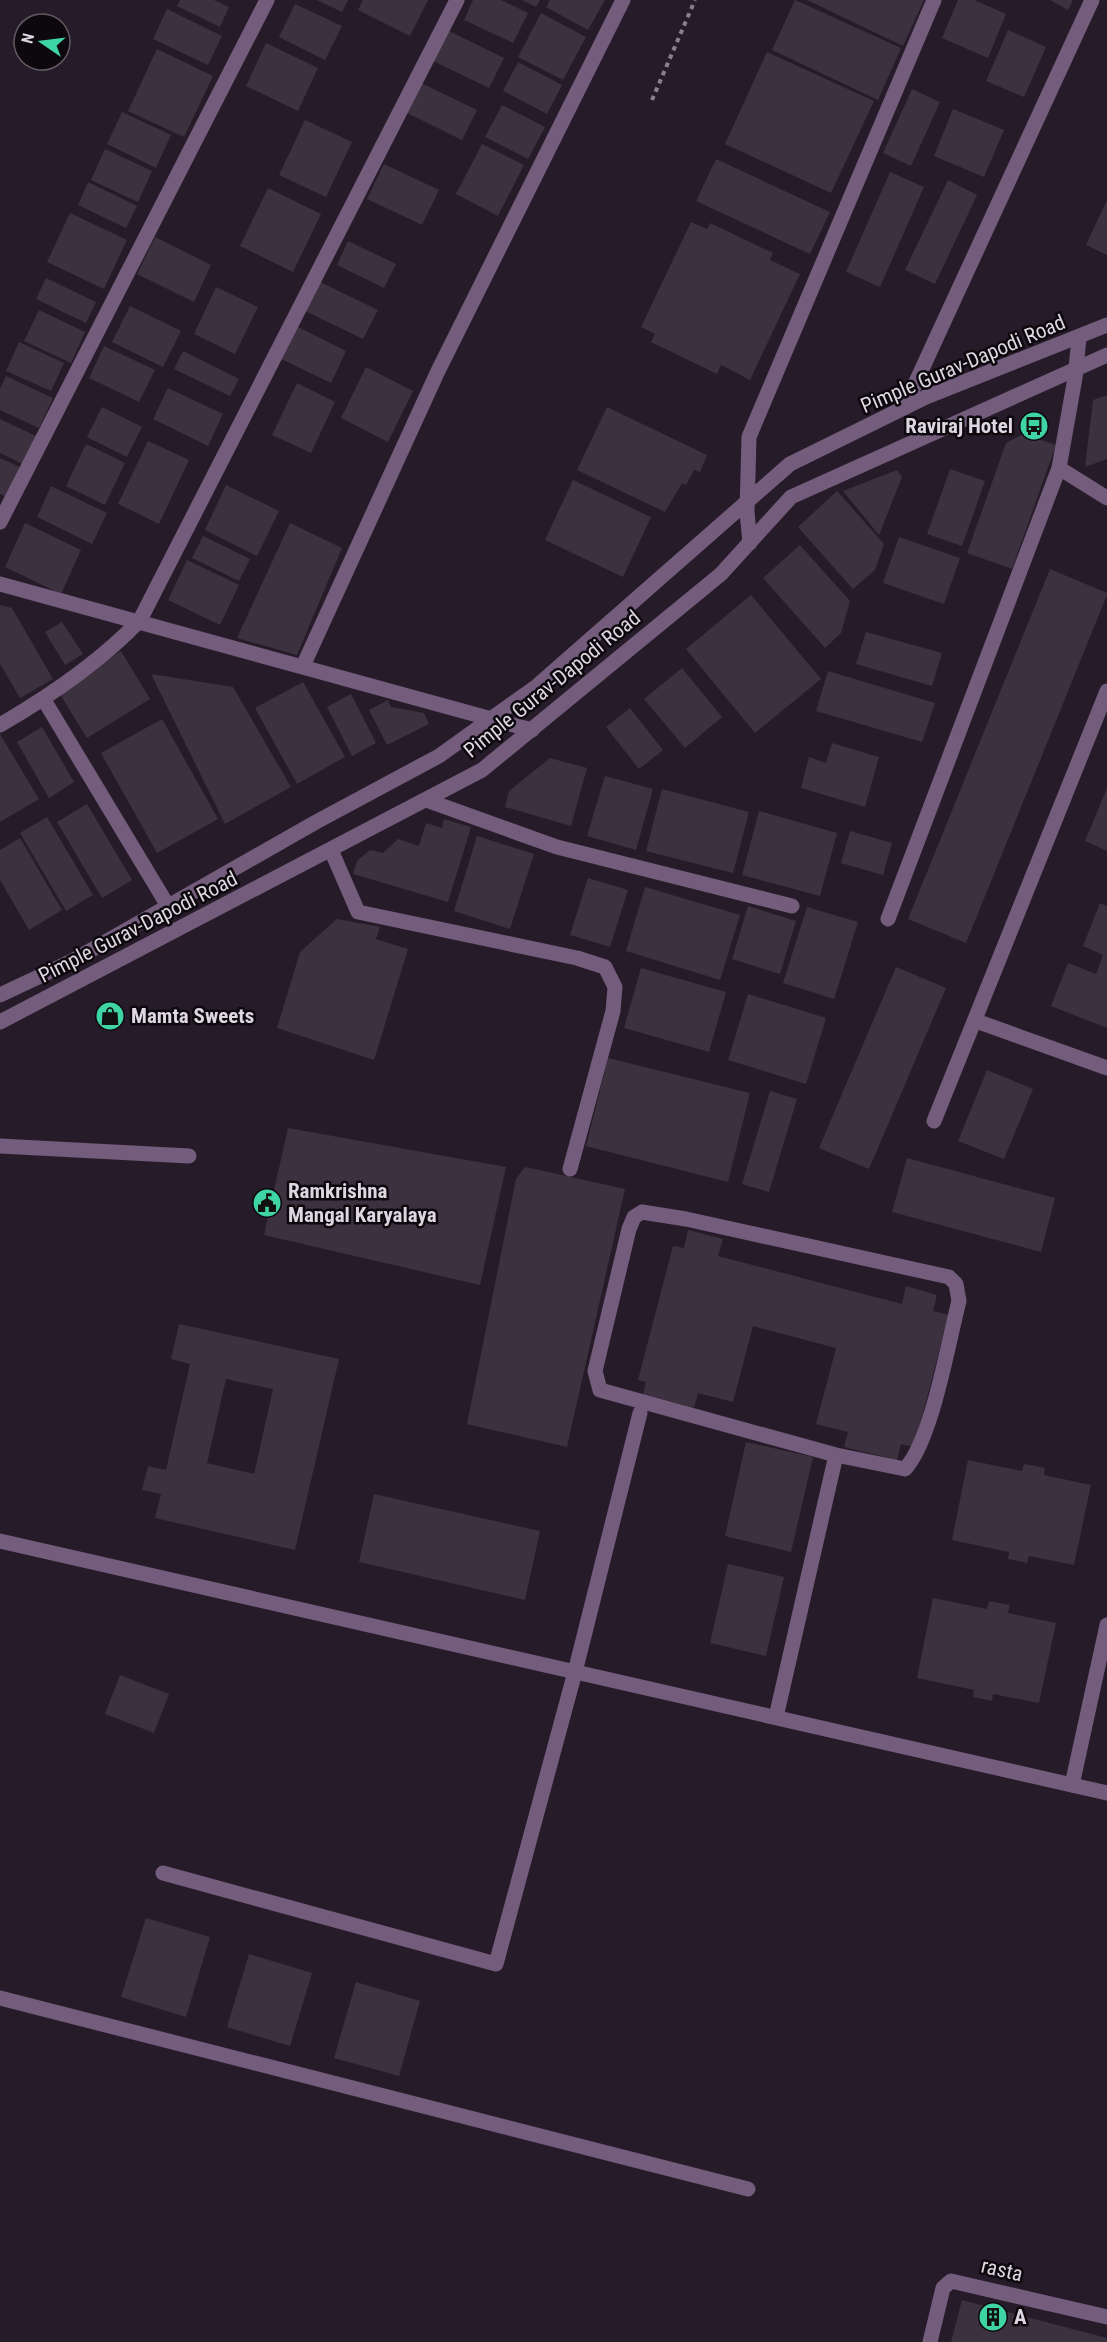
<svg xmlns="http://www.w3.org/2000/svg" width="1107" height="2342" font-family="'Roboto Condensed',sans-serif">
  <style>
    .building { fill: #3b313f; fill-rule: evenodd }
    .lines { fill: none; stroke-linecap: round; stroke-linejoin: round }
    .path { stroke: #89808b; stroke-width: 4; stroke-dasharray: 4.5 4.5; stroke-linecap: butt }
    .minor { stroke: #745c7d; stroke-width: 15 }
    .labels { text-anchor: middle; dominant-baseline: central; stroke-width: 5; stroke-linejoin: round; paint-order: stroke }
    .street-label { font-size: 21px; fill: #ded7e0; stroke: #0c080e }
    .poi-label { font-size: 21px; font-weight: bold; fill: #ded7e0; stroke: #0c080e; text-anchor: start }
  </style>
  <rect width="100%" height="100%" fill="#261c29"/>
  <!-- building -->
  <g class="building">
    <polygon points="180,0 214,0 229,7 220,27 177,6"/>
    <polygon points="317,0 348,0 342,12"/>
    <polygon points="363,0 428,0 410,36 358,10"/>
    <polygon points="473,0 501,0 528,13 513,43 464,20"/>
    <polygon points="522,0 540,0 536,7"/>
    <polygon points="550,0 605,0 588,30 546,7"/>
    <polygon points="795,0 901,48 878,100 772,50"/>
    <polygon points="807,0 924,0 903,46"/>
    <polygon points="958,0 974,0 1006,14 988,58 942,38"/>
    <polygon points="1050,0 1073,0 1068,10"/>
    <polygon points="295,4 342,26 325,60 279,37"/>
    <polygon points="167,9 222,36 208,65 153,39"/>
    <polygon points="541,13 586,37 563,80 518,57"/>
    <polygon points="447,30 504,58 489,88 433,61"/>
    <polygon points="1008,30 1046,47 1024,97 986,81"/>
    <polygon points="266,43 318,68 298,111 246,86"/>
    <polygon points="157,49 213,76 184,137 128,111"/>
    <polygon points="767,52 874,101 831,193 725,144"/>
    <polygon points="518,62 562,85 547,114 503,91"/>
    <polygon points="421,83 477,110 462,140 407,113"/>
    <polygon points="912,89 940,102 911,166 883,153"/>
    <polygon points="502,105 545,127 528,159 485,137"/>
    <polygon points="953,109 1004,130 984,177 934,156"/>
    <polygon points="122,112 171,135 156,168 107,144"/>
    <polygon points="305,120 352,142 326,197 279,175"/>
    <polygon points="482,144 524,165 498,216 456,194"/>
    <polygon points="105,149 152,171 138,202 91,180"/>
    <polygon points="716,159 830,212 810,254 696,201"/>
    <polygon points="384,164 439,190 422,225 367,199"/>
    <polygon points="890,172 924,187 880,287 846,272"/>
    <polygon points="948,180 977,195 935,284 905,270"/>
    <polygon points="88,182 137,206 126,228 78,205"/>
    <polygon points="268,188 321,214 293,272 240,246"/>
    <polygon points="1107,200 1107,255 1086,245"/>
    <polygon points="70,213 127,240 104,289 47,262"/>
    <polygon points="691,222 707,229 710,223 773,253 770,260 800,274 750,380 721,365 717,374 651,342 655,334 641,327"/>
    <polygon points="155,237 211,265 194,302 137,274"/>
    <polygon points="348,241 396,264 384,288 337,265"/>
    <polygon points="46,278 96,302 86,323 36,299"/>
    <polygon points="318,281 378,310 363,339 303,310"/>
    <polygon points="216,287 258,307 235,354 194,334"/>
    <polygon points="130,306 181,331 163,367 112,342"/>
    <polygon points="39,310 85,332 71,363 24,341"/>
    <polygon points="296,326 346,351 331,383 281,359"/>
    <polygon points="19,342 64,363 51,391 6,371"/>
    <polygon points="104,346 155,370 139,402 89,378"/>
    <polygon points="183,351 239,379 230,396 174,369"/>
    <polygon points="366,367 413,391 388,442 341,418"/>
    <polygon points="6,376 53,398 39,428 0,410 0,389"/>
    <polygon points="297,383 335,402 311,453 272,435"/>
    <polygon points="168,388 223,414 208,446 153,419"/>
    <polygon points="1107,395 1107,459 1085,467 1093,400"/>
    <polygon points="102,407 142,427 127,457 87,437"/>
    <polygon points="607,407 707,455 700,472 694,470 686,485 682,483 665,512 577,470"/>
    <polygon points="0,419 36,436 23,464 0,453"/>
    <polygon points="1023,434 1056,445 1012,569 967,553 1006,443"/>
    <polygon points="148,441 189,460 159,524 118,504"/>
    <polygon points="86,444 125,463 105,505 66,486"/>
    <polygon points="0,458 20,467 6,497 0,494"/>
    <polygon points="950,469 985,481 962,546 927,534"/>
    <polygon points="897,470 902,477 879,535 843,491"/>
    <polygon points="573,480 651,517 623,577 545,540"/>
    <polygon points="226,485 279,511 257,556 205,530"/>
    <polygon points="51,486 107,513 92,544 37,517"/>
    <polygon points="837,491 884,544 875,570 853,589 798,527"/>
    <polygon points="25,523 81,550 61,594 5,567"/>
    <polygon points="290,523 342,548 297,655 237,638"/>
    <polygon points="203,536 250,559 239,581 192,558"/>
    <polygon points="899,537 960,558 944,604 883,583"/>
    <polygon points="800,545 850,601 841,633 825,648 763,578"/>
    <polygon points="187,560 239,585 220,625 168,600"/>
    <polygon points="1050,569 1107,593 1107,595 966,943 908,919"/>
    <polygon points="751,595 821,679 755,733 686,649"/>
    <polygon points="0,605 12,608 53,679 20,698 0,664"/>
    <polygon points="62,622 83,654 65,665 45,632"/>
    <polygon points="866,632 942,653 932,686 856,664"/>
    <polygon points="121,651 150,699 87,738 58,691"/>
    <polygon points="682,668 722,717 685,748 644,699"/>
    <polygon points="828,671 935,703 922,742 816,711"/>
    <polygon points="151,674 233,687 291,787 225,824"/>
    <polygon points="303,682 345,757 297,784 255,708"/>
    <polygon points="351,694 376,743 352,756 327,707"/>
    <polygon points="388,700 391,707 424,713 429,724 387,745 369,710"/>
    <polygon points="630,708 663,750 639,769 606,727"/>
    <polygon points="162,719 218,819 157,853 101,753"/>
    <polygon points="42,727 74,782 49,798 17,742"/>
    <polygon points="0,734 39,799 0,822"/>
    <polygon points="832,743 879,757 865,807 801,788 809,757 826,763"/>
    <polygon points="550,758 587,768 571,826 505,807 509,791"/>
    <polygon points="605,776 653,789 636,850 587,836"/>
    <polygon points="1107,788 1107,851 1085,841"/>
    <polygon points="662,789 749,812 733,873 646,851"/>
    <polygon points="87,804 132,880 102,898 57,822"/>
    <polygon points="759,811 837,833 820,896 742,875"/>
    <polygon points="47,817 93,895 66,911 20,833"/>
    <polygon points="444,819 471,827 448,902 353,874 357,861 370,850 383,853 398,839 419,846 426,823 442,828"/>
    <polygon points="850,831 892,843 883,875 841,863"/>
    <polygon points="477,836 534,854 510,929 454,911"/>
    <polygon points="20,838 62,910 29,930 0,880 0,850"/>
    <polygon points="588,878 628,890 610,947 570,935"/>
    <polygon points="645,887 740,915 720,980 626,951"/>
    <polygon points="1100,903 1107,906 1107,1028 1051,1006 1068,963 1096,974 1103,955 1083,946"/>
    <polygon points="748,906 796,921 780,974 732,959"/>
    <polygon points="807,907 858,922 834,999 783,983"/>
    <polygon points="337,919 380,927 376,939 408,949 374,1060 277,1028 300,952"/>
    <polygon points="896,967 946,988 869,1169 819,1148"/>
    <polygon points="641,968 726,992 709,1052 624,1028"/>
    <polygon points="748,994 826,1018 806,1084 728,1060"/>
    <polygon points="608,1058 750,1093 728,1182 586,1146"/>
    <polygon points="987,1070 1033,1089 1004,1159 958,1141"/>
    <polygon points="770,1091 797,1099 769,1192 742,1184"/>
    <polygon points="288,1128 506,1167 480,1285 264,1235"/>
    <polygon points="907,1158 1055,1198 1041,1252 892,1212"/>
    <polygon points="525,1167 625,1189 567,1447 467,1424 516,1179"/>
    <polygon points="688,1230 723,1239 718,1256 902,1304 906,1286 937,1295 933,1311 949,1315 914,1447 901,1444 897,1460 844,1447 848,1432 816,1424 836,1348 753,1326 733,1402 698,1393 694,1408 643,1394 646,1382 638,1380 673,1246 684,1248"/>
    <path d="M179,1324L339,1359L295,1550L155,1518L161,1494L142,1490L148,1466L166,1470L190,1364L171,1359ZM226,1379L273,1389L254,1474L207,1463Z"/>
    <polygon points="746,1442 813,1457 791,1552 725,1536"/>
    <polygon points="968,1460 1022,1471 1024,1464 1045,1468 1044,1475 1091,1485 1074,1565 1029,1556 1027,1563 1008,1559 1009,1552 952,1540"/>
    <polygon points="374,1494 540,1531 525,1600 359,1562"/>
    <polygon points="728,1564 784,1577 766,1656 710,1643"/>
    <polygon points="933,1598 987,1609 989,1601 1010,1605 1008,1613 1056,1623 1039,1703 993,1694 992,1701 973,1697 974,1690 917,1678"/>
    <polygon points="120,1675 169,1694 154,1733 105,1714"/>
    <polygon points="146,1918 210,1937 186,2017 121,1997"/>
    <polygon points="249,1954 312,1973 290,2046 227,2027"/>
    <polygon points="356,1982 420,2001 399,2076 334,2058"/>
    <polygon points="962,2300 1107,2338 1107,2342 951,2342"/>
  </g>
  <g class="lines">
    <!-- path -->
    <polyline class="path" points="652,100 695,0"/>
    <!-- minor -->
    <g class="minor">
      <polyline points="904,408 1092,0"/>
      <polyline points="1059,468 1107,498"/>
      <polyline points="0,522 267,0"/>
      <polyline points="750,543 747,512 749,437 934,0"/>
      <polyline points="0,584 532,730"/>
      <polyline points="303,666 438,371 623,0"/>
      <polyline points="44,700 168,906"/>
      <path d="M0,725C50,696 100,662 140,620L457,0"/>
      <polyline points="426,800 557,847 792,906"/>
      <polyline points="331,850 358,912 577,958 605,967 615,987 613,1011 570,1169"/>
      <polyline points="888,919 1059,468 1075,378 1079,338"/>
      <polyline points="0,995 72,961 316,822 439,756 537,686 790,464 926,397 1107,325"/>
      <polyline points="976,1021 1107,1068"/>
      <polyline points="0,1022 482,770 721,574 791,497 1107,355"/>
      <polyline points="934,1121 1107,691"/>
      <polyline points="0,1146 189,1156"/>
      <polyline points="0,1541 1107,1793"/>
      <path d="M776,1717L836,1455L905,1469C932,1440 948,1343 959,1301L956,1284L949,1277L686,1219L642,1212L634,1217L629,1229L595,1371L600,1390L836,1455"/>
      <polyline points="1072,1785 1107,1625"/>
      <polyline points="163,1873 496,1964 575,1672 640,1413"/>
      <polyline points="0,1998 748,2189"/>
      <polyline points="930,2342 943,2288 951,2281 1107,2317"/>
    </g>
  </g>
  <!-- icons -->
  <defs>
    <g id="bus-disc" transform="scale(1.5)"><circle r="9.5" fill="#3ed4a3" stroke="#0c080e"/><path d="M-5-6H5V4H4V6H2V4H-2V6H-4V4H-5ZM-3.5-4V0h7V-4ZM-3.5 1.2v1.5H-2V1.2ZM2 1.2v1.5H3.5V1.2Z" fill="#111"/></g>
    <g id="shop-disc" transform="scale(1.5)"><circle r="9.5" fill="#3ed4a3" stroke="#0c080e"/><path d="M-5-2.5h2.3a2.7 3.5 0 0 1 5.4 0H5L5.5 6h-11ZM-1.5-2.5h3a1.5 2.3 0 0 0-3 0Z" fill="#111"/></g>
    <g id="civic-disc" transform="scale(1.5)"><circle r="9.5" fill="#3ed4a3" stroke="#0c080e"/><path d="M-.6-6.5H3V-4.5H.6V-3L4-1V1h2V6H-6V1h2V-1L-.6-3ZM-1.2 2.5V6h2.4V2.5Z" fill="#111"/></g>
    <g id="building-disc" transform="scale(1.5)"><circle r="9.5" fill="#3ed4a3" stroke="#0c080e"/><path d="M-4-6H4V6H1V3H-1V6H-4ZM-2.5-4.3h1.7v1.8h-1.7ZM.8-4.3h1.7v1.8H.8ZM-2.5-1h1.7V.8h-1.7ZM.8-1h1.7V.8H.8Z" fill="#111"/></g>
  </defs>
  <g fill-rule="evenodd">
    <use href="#bus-disc" x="1034" y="426"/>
    <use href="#shop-disc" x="110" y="1016"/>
    <use href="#civic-disc" x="267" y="1203"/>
    <use href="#building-disc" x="993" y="2317"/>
  </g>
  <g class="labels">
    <!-- street labels -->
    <g class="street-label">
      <text transform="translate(963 364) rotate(-23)">Pimple Gurav-Dapodi Road</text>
      <text transform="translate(552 684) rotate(-39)">Pimple Gurav-Dapodi Road</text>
      <text transform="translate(138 927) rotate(-27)">Pimple Gurav-Dapodi Road</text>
      <text transform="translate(1002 2270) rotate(13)">rasta</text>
    </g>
    <!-- poi labels -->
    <g class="poi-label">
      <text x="1013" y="426" text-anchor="end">Raviraj Hotel</text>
      <text x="131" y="1016">Mamta Sweets</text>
      <text x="288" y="1191">Ramkrishna<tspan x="288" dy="24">Mangal Karyalaya</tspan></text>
      <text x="1014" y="2317">A</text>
    </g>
  </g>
  <!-- north arrow -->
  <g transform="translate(42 42) rotate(284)"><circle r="28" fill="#0c080e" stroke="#605b62" stroke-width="1.5"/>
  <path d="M0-4.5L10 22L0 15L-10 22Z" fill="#3ed4a3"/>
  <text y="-9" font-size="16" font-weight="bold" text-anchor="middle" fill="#ded7e0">N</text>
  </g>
</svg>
